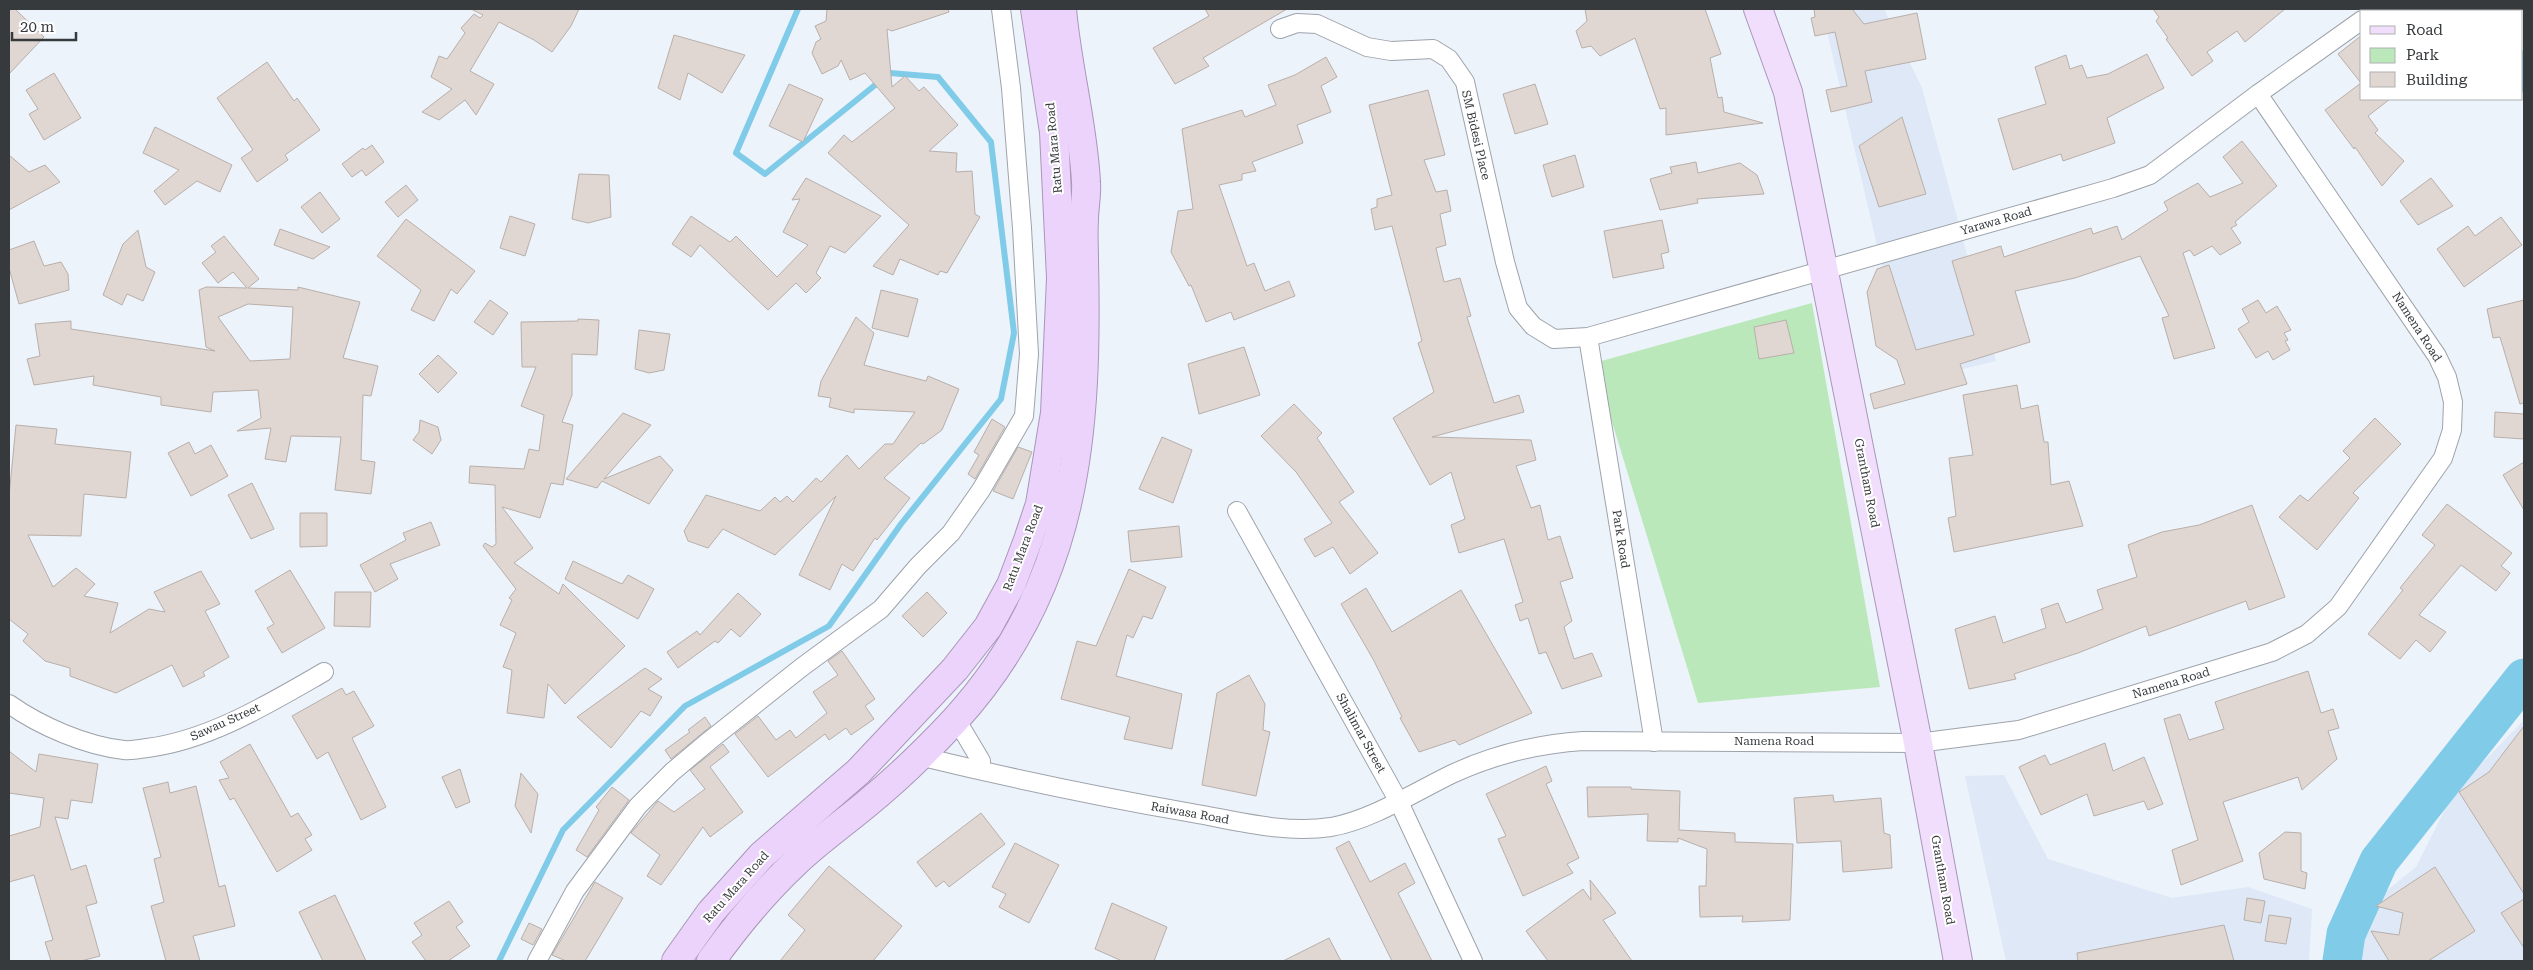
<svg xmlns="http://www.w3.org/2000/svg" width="2533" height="970" font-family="'Roboto Serif',serif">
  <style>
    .built { fill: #dee8f6 }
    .green { fill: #bbe8bb }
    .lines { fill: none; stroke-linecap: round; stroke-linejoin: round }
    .stream { stroke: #80cbe8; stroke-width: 6 }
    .river { stroke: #80cbe8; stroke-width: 39 }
    .building { fill: #e1d7d2; stroke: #b8afaa; fill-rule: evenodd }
    .minor-casing { stroke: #9ea3ab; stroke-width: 20 }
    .primary-casing { stroke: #aa96b9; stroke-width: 30 }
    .trunk-casing { stroke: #aa96b9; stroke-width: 30 }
    .minor { stroke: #fff; stroke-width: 18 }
    .primary { stroke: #f1defd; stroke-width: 28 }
    .trunk { stroke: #ecd3fc; stroke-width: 28 }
    .labels { text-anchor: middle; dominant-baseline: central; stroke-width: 4; stroke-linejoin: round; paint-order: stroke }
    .street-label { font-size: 12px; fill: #373a3d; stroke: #fff }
  </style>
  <rect width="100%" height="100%" fill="#edf3fb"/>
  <!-- built -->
  <g class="built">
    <polygon points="1820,9 1884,9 1922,88 1996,361 1909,382 1825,23"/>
    <polygon points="2524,720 2524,961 2347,961 2358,914 2416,867 2453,793"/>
    <polygon points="2004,775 2048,859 2172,898 2248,887 2312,909 2309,961 2006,961 1965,776"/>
  </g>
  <!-- green -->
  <polygon class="green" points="1812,303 1880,687 1698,703 1594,363"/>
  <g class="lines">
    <!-- stream -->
    <polyline class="stream" points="499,961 563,830 685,706 829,626 901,524 1001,399 1014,333 991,142 938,77 890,73 765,174 736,153 798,9"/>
    <!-- river -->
    <g class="river">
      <polyline points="2467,9 2470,11"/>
      <polyline points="2522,70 2524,73"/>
      <polyline points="2342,961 2346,934 2379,861 2524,678"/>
    </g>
  </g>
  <!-- building -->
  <g class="building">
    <polygon points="9,9 15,9 44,37 9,74"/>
    <polygon points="471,9 579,9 571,26 552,52 534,40 499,22 470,71 494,84 476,115 465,100 439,120 422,112 452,89 431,77 439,56 447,59 465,33 461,28 474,14 480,18 483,15"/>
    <polygon points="827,9 948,9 949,12 892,31 887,29 892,87 905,76 919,91 924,87 958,125 929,151 957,153 956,172 972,171 975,214 980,217 947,273 940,271 938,275 900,259 893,275 873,266 909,225 828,153 844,135 852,142 895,108 865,73 850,80 841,60 838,66 822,74 812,53 816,42 821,39 815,26 826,21"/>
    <polygon points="1205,9 1287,9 1203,58 1209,66 1175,84 1153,48 1209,16"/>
    <polygon points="1585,9 1705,9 1721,54 1710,58 1718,98 1722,97 1724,112 1763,123 1666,135 1666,108 1660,109 1635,38 1600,56 1591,46 1582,48 1576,31 1587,21"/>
    <polygon points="1814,9 1852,9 1864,24 1917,13 1926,59 1865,71 1872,102 1831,112 1826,90 1847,86 1835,32 1815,36 1811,18 1815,17"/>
    <polygon points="2153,9 2285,9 2245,42 2237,31 2207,52 2213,61 2192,76 2166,39 2168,38 2156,21 2159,17"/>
    <polygon points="674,35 745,55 722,93 688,73 680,100 658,88"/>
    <polygon points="2362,35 2362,99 2390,99 2368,116 2378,130 2375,133 2404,161 2382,186 2355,147 2354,149 2325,110 2361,83 2338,54"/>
    <polygon points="2147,54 2164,88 2107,118 2115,143 2063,161 2061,154 2013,170 1998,119 2046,104 2035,67 2066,55 2070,69 2082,65 2087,78 2108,74"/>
    <polygon points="1326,57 1337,77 1321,86 1331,112 1297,125 1303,143 1252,162 1256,171 1242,174 1242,180 1219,185 1247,266 1254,263 1265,291 1289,281 1295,296 1234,320 1231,312 1206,322 1191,285 1189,286 1171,252 1178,211 1193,209 1182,129 1242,110 1245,117 1276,105 1268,85 1295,75"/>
    <polygon points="267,62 294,101 297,98 320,130 285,155 288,160 257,182 241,158 253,150 217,98"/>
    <polygon points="54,73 81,118 44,140 29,114 38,109 26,90"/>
    <polygon points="789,84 823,99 803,142 769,126"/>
    <polygon points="1535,84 1548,124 1515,134 1503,94"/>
    <polygon points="1428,90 1445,155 1424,160 1436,192 1447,190 1451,211 1440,214 1446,245 1436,248 1444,282 1460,278 1471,316 1467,317 1494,403 1519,395 1524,412 1432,437 1531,440 1536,460 1516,466 1531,508 1540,505 1548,540 1560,536 1573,578 1560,582 1572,621 1564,627 1574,659 1592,653 1602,676 1562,689 1546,652 1539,654 1528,618 1520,621 1515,605 1523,602 1504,539 1459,553 1451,525 1465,519 1451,472 1430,485 1393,418 1434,392 1418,343 1422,341 1392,226 1375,230 1371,209 1377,207 1377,199 1392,195 1369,105"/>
    <polygon points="1902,117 1926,194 1879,207 1859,146"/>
    <polygon points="155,127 232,165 220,192 197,181 165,205 154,191 179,170 143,153"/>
    <polygon points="2242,141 2277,186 2235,222 2237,225 2231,228 2241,243 2220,255 2212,246 2194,256 2190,250 2183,253 2215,348 2174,359 2162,318 2169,316 2140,256 2075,278 2015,291 2030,342 1960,364 1967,384 1874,409 1870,394 1905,384 1897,360 1876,346 1867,292 1877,269 1889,265 1916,350 1974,335 1952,261 2001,246 2004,257 2091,228 2093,234 2117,226 2122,240 2168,210 2164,202 2198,183 2210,197 2243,183 2223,157"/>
    <polygon points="372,145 384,162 366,176 362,170 352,177 342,164 363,148 365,150"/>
    <polygon points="9,155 29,172 45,165 60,182 9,210"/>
    <polygon points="1575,155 1584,187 1552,197 1543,165"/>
    <polygon points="1696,162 1698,173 1740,163 1757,175 1764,194 1697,199 1698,203 1660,210 1650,179 1672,173 1670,167"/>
    <polygon points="579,174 609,175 611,217 588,223 572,219"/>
    <polygon points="806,178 881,216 845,253 830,246 816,273 821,278 806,293 796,283 768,310 700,245 691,257 672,244 691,216 730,242 736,236 777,277 808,245 783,232 800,199 792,200"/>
    <polygon points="2431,178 2453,206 2418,225 2400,201"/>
    <polygon points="406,185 418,200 398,217 385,202"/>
    <polygon points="320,192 340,219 322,233 301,207"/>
    <polygon points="510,216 535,224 525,256 500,248"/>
    <polygon points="2501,217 2522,245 2464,287 2437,249 2468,226 2475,236"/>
    <polygon points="406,219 475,271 457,294 451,289 434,321 411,310 421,290 377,256"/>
    <polygon points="1662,220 1669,252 1661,254 1664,268 1613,278 1604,231"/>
    <polygon points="280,229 330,247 313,259 274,245"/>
    <polygon points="138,230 146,267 155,272 143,301 127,294 122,305 103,295 123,244"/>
    <path d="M224,236L259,279L248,288L298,290V287L360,302L343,358L378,366L371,396L363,395L361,460L375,462L371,494L335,490L341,437L291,436L286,462L265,459L271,428L237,431L261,418L258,390L213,392L211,412L161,405V397L93,385L94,376L34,385L27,359L40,356L35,324L71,321V329L215,351L206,347L199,290L206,287L247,288L233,272L218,283L202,263L216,252L211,246ZM248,304L293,307L290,359L250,361L218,317Z"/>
    <polygon points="34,241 44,266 61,262 68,274 69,290 19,304 9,268 9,250"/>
    <polygon points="881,290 918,299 908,337 872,328"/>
    <polygon points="490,300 508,313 493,335 474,322"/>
    <polygon points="2258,300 2266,313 2277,306 2291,330 2284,333 2288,340 2285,341 2290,350 2273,360 2268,351 2256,358 2238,329 2249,322 2242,309"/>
    <polygon points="2524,300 2524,403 2520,404 2500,337 2493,338 2487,309"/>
    <polygon points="856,317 874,333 864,365 926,381 928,376 959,389 942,430 923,444 921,443 884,478 910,498 877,540 875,538 853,571 842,564 830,590 799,575 836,496 775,555 723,529 708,548 688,541 684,531 706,495 760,511 775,497 780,502 787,496 793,502 816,478 821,482 847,455 859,469 885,444 893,444 915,412 854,409 854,413 829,407 831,398 818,396 821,381"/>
    <polygon points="578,319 599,320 597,355 572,354 572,395 562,422 573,425 563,485 551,483 540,518 502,507 533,548 514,563 559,594 563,584 625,646 565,704 548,684 544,718 507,713 512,670 503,667 516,633 500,625 512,600 509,598 516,589 483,546 485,543 492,547 496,544 495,485 469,483 470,466 524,469 529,449 539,451 544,415 521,406 536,367 522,367 521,322 578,321"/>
    <polygon points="1786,320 1794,353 1759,359 1754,327"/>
    <polygon points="639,330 670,334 664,370 649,373 635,369"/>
    <polygon points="1244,347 1260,395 1199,414 1188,364"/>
    <polygon points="438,355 457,373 438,393 419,374"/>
    <polygon points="2017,385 2021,409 2038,405 2044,442 2048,442 2051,485 2069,481 2083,526 1954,552 1948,518 1956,516 1949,458 1973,455 1963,395"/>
    <polygon points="1294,404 1322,433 1317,438 1354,492 1339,502 1378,553 1350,574 1333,547 1315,557 1304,539 1332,523 1296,472 1261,436"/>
    <polygon points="2495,412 2524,414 2524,439 2494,437"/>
    <polygon points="623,413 651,425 604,479 660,456 673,470 649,504 602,481 597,488 566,479"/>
    <polygon points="2375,418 2401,444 2353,493 2359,498 2317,550 2279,517 2300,495 2308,501 2350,458 2343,451"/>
    <polygon points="992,419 1005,427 975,479 968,474 979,455 974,452"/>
    <polygon points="420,420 438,427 441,440 432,454 413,440 419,432"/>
    <polygon points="16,425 57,429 55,444 131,452 126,498 84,494 81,536 28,535 53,587 76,568 95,584 84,596 118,603 110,633 149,609 165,612 154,592 201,571 220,604 205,611 229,657 203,672 205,676 183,687 172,665 116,693 70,676 70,668 45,661 23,641 28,634 9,619 9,496"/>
    <polygon points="1162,437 1192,450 1173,503 1139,489"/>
    <polygon points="189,442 195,454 211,445 228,476 191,496 168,453"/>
    <polygon points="1018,447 1032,452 1013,499 993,491"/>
    <polygon points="2524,462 2524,510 2503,475"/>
    <polygon points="252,483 274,529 251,539 228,495"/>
    <polygon points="2447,504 2512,553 2501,566 2510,573 2496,591 2461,565 2419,615 2446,632 2430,652 2416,640 2400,659 2368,634 2403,590 2400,588 2435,545 2422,535"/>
    <polygon points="2252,505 2285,597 2249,610 2246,601 2149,636 2146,626 2078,653 2014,674 2016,679 1969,689 1955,629 1995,616 2003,643 2046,628 2041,609 2058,603 2066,623 2103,609 2097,590 2137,577 2128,545 2162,532 2199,525"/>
    <polygon points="300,513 327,513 327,546 300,547"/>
    <polygon points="431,522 440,545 390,564 398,579 375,592 360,565 406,540 403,533"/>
    <polygon points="1179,526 1182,557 1131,562 1128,531"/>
    <polygon points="573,561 622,584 628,575 654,589 638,619 565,579"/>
    <polygon points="1129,569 1166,587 1152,619 1143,616 1133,638 1127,635 1116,676 1182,694 1172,749 1124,739 1130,717 1061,699 1077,641 1096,646"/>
    <polygon points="290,570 325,628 282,653 267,628 274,624 255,591"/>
    <polygon points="1366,588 1392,632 1461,590 1532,713 1459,745 1455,740 1419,752 1400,718 1402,717 1373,659 1341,604"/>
    <polygon points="335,592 371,592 370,627 334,626"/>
    <polygon points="927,592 947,613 923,637 902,616"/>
    <polygon points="738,593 761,614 740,637 731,629 718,643 715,641 678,668 667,652 697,631 700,635"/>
    <polygon points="842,651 875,699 865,706 874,719 851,735 846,728 829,740 825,734 768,777 735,734 758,716 776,740 790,730 796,738 827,713 813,692 838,675 828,661"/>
    <polygon points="645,668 662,679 648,689 662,697 650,716 641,711 611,748 577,717"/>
    <polygon points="2308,671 2321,713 2333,709 2339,728 2328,731 2337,759 2302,790 2298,777 2223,802 2243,861 2181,885 2172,850 2198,840 2164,719 2180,714 2189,740 2224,729 2215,702"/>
    <polygon points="1249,675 1265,704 1263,730 1270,732 1256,796 1202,785 1217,693"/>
    <polygon points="342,688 346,695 354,691 374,726 352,738 386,807 361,820 328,752 317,759 292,716"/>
    <polygon points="705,717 711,726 671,759 665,750 690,732 688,730"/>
    <polygon points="2524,726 2524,894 2459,792 2489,772"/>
    <polygon points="2105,743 2113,771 2144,757 2163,804 2148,810 2144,801 2094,816 2087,794 2041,815 2019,767 2045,755 2050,765"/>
    <polygon points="250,744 291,817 298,813 312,835 305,839 312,850 277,872 234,798 230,800 219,780 229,778 220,762"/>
    <polygon points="723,744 729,752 710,767 743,812 710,837 703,827 661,885 647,876 660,855 631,833 658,801 674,812 705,789 690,770"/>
    <polygon points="9,751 36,772 39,754 98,764 92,803 71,800 68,819 55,817 71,870 86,865 97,903 86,906 100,956 81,961 51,961 45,942 53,940 34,875 9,882 9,836 40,827 44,798 9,793"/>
    <polygon points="1546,766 1552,781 1546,784 1579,858 1567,864 1573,873 1523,896 1498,839 1506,836 1486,794"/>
    <polygon points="460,769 470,802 456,808 442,777"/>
    <polygon points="521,773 538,794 531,833 515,806"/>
    <polygon points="168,782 170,793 196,786 219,887 225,885 235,926 193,936 200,961 166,961 151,906 164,902 154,859 161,857 143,788"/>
    <polygon points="612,787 629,800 587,857 576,850 599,810 596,807"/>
    <polygon points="1587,787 1631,787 1631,789 1680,791 1679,830 1735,833 1735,842 1793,844 1790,920 1742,922 1743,916 1700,917 1699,886 1706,886 1707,849 1678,838 1678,842 1647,841 1648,814 1588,817"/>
    <polygon points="1833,795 1834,802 1881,798 1884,833 1890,835 1892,868 1843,872 1841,841 1797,843 1794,798"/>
    <polygon points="981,813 1005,844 949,887 944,881 936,887 917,862"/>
    <polygon points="2285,832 2301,833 2301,871 2307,873 2305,889 2264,879 2259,853"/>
    <polygon points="1349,841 1370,882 1405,863 1415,883 1398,893 1432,961 1392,961 1336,848"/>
    <polygon points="1015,843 1059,865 1029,923 999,907 1006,894 992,887"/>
    <polygon points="829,866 902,926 873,961 780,961 805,930 788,915"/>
    <polygon points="2435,867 2475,931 2428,961 2389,961 2371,931 2399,935 2403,913 2376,906"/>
    <polygon points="1590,880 1616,913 1603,920 1632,961 1548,961 1526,931 1583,889 1591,900"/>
    <polygon points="595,882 623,898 585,961 566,961 552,955"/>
    <polygon points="335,895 366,961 323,961 299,912"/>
    <polygon points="2247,898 2265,901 2261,923 2244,920"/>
    <polygon points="2524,899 2524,948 2501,913"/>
    <polygon points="449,901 463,922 456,927 470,946 448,961 426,961 412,942 422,935 414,923"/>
    <polygon points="1112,903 1167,927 1154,961 1122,961 1095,949"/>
    <polygon points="2269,915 2291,918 2286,944 2265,941"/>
    <polygon points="529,923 542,929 533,945 521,939"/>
    <polygon points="2224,925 2234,961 2078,961 2077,953"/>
    <polygon points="1329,938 1341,961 1283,961"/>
  </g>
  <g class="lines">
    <!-- minor casing -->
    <g class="minor-casing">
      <g id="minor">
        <polyline points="2374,11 2377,9"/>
        <polyline points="1280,29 1297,23 1317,24 1367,47 1391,51 1433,49 1449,59 1465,82 1505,262 1518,308 1533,326 1554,339 1588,337 2113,188 2150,175 2258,94 2362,20"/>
        <polyline points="1588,337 1654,742"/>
        <polyline points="1237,511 1399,802 1473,961"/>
        <path d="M9,704C40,726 86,746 124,750C131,751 140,749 147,748C210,740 270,703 324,672"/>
        <polyline points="956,719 981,761 981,769"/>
        <path d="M919,756C1009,778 1101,797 1192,813C1238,821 1284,834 1331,827C1371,820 1415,792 1452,774C1493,755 1538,744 1583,741L1918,743L2019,730L2272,652L2307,634L2338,607L2443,458L2452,430L2453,402L2447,377L2437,356L2258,94"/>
        <polyline points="537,961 575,891 638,806 672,772 709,741 802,667 881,609 918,566 951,533 981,490 1024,416 1029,354 1022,228 1011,88 1001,9"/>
      </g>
    </g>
    <!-- primary casing -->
    <g class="primary-casing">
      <polyline id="primary" points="1758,9 1788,92 1918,743 1958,961"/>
    </g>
    <!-- trunk casing -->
    <g class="trunk-casing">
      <g id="trunk">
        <polyline points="676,961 711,912 762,855 858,772 955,669 988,627 1011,585 1028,540 1040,504 1055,413 1061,278 1054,132 1035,9"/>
        <path d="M711,961C736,926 764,892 796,862C817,842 841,825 864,806C896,780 927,750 955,720C1078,585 1088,432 1084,259C1084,246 1083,233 1084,220C1084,208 1087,195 1086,182C1083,124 1067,67 1062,9"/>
      </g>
    </g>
    <!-- minor -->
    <use href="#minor" class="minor"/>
    <!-- primary -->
    <use href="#primary" class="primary"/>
    <!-- trunk -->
    <use href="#trunk" class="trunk"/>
  </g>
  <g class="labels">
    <!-- street labels -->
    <g class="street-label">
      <text transform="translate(1476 135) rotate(77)">SM Bidesi Place</text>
      <text transform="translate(1054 148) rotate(-95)">Ratu Mara Road</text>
      <text transform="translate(1996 221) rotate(-16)">Yarawa Road</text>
      <text transform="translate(2417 327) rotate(57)">Namena Road</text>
      <text transform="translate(1867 483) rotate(79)">Grantham Road</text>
      <text transform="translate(1621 539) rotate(81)">Park Road</text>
      <text transform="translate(1023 548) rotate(-69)">Ratu Mara Road</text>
      <text transform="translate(2171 683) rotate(-17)">Namena Road</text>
      <text transform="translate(225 722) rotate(-24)">Sawau Street</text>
      <text transform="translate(1361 733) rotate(61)">Shalimar Street</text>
      <text x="1774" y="741">Namena Road</text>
      <text transform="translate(1190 813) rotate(10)">Raiwasa Road</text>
      <text transform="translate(1943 880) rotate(80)">Grantham Road</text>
      <text transform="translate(736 887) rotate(-48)">Ratu Mara Road</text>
    </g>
  </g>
  <!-- border -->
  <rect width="2533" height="970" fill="none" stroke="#373a3d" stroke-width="20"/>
  <!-- legend -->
  <rect x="2360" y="10" width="162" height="90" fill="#ffffff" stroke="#afb0b1"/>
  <rect x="2370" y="26" width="25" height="8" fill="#f1defd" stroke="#afb0b1"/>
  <text x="2406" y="35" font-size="15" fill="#373a3d">Road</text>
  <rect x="2370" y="48" width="25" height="15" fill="#bbe8bb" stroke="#afb0b1"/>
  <text x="2406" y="60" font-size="15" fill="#373a3d">Park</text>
  <rect x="2370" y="72" width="25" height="15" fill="#e1d7d2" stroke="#afb0b1"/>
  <text x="2406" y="85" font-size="15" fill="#373a3d">Building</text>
  <!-- scale -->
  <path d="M12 32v8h64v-8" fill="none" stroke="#373a3d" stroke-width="2.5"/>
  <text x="20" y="32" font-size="15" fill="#373a3d" stroke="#ffffff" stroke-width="4" paint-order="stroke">20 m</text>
</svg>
